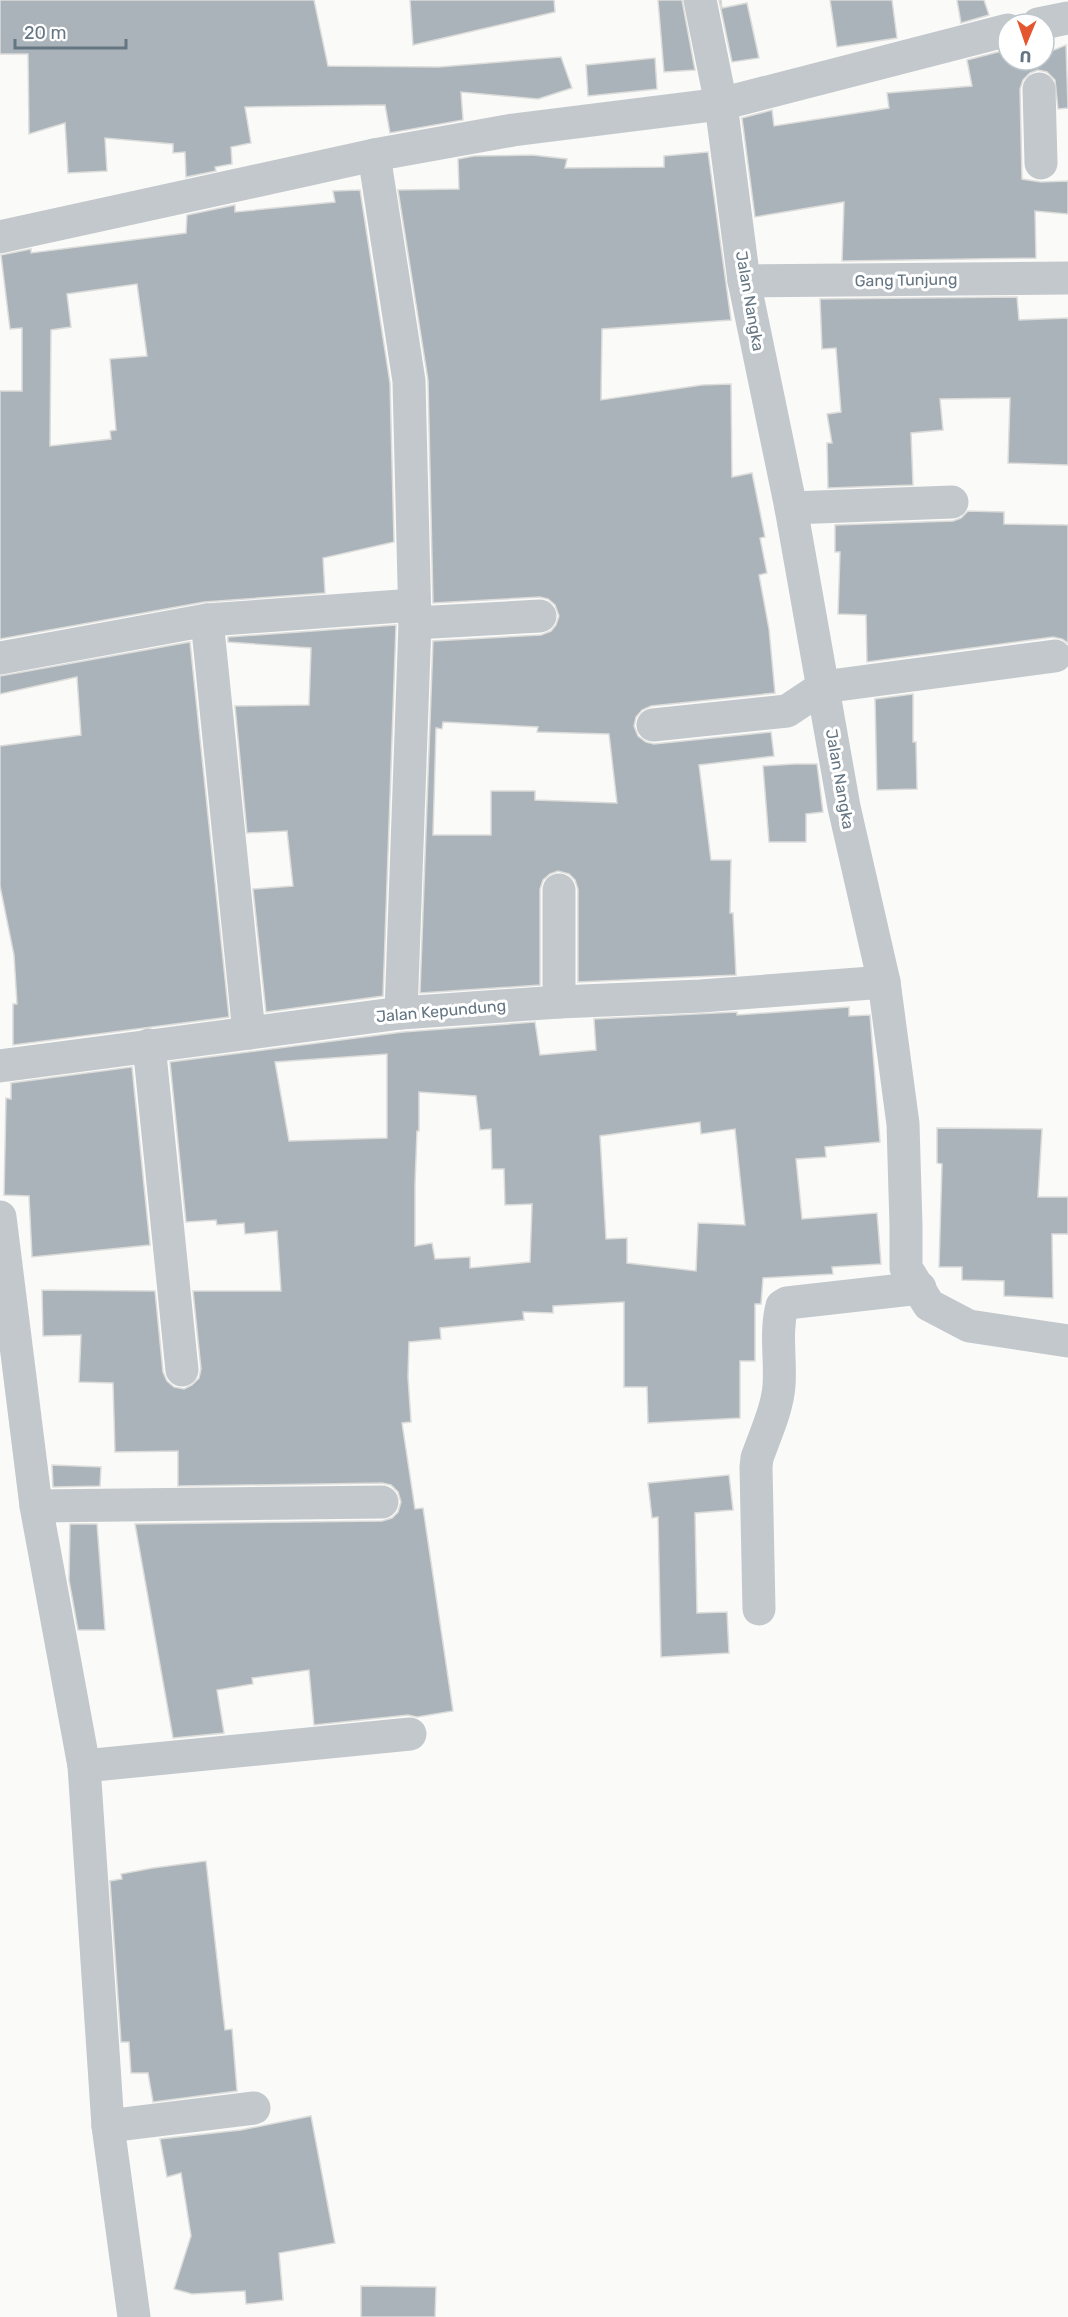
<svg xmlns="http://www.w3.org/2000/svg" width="1068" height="2317" font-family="Rubik,sans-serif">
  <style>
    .building { fill: #aab3b9; stroke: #dcdcda; stroke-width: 1.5; fill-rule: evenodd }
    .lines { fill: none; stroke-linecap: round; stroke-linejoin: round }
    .minor { stroke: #c3c8cc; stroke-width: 33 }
    .labels { text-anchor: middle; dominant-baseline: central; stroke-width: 6; stroke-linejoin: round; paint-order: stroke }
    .street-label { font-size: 16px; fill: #657683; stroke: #fff }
  </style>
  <rect width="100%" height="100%" fill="#fafaf8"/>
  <!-- building -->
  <g class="building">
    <polygon points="0,0 314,0 328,66 439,67 561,57 572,88 538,99 461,92 463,120 390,133 385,105 245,107 251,143 231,147 232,164 215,167 216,171 186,177 185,152 173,153 173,144 105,138 107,171 68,173 65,123 29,134 28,54 0,54"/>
    <polygon points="410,0 554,0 555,12 413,45"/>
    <polygon points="658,0 682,0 695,70 664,72"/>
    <polygon points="719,0 721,0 722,8 747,3 759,58 732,62"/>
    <polygon points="830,0 892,0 897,38 837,47"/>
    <polygon points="957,0 984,0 989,15 961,23"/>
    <polygon points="1066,45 1068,108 1058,109 1055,80 1047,72 1038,70 1030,73 1023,80 1020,89 1022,179 1041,182 1068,181 1068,214 1035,211 1036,258 842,261 844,202 755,217 742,118 772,110 774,126 889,108 887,93 972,86 967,60 1002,51 1005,60 1044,60 1044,54"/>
    <polygon points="655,58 657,89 588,96 586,65"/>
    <path d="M708,152L731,320L602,329L601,400L702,385L731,384L732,477L752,473L765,537L760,538L767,573L759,575L769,629L775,693L651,706L642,710L636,717L634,726L638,736L646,742L654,744L771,732L774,756L699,765L711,860H731L730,913H733L736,975L578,982V889L575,880L569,874L558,871L550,874L543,880L540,889V985L420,993L433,641L541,635L551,631L556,625L559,616L555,605L548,599L540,597L433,603L428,380L398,190L459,189L458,159L474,156L532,155L567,159L565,168L664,167V156ZM443,722L538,727L537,732L609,734L617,803L535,800V791H491V835H433L436,728L442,729Z"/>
    <path d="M360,190L390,383L394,542L323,558L325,593L204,602L0,639V391H22V328L10,329L1,255L31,249V253L186,233L187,215L235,205V212L335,202L333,191ZM137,284L147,356L110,359L116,430L110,431L111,439L50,446L51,330L71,327L67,294Z"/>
    <polygon points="1017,297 1019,320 1068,318 1068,465 1008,463 1010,398 940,399 943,430 911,433 913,485 828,488 827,443 832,443 827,414 841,412 836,348 822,349 820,299"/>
    <polygon points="968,511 1004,512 1004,524 1068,525 1068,643 1062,639 1053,637 867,662 866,615 838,614 840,552 835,552 835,525 953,521 961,518"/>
    <polygon points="396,625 383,996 266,1012 253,889 293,886 287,831 247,833 235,706 309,705 311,648 228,642 228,637"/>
    <polygon points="190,642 229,1017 13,1045 13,1004 17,1004 14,955 0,886 0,746 81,735 77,677 0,694 0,676"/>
    <polygon points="913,694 913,742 916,742 917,789 877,790 875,699"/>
    <polygon points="794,764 817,764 823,812 806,814 806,842 769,842 763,766"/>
    <path d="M849,1007V1016L870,1015L880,1142L825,1147L826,1157L796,1159L802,1219L877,1213L881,1264L832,1267L833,1274L763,1278L761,1304H755V1361H740V1418L648,1423L647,1387H624V1302L553,1306V1313L523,1312L524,1320L440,1328L441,1339L409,1342L408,1377L411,1422L402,1423L415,1509L423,1508L453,1711L417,1717L408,1715L314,1725L309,1670L252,1678L253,1684L217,1690L224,1733L173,1738L135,1524L382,1521L392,1518L398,1512L401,1502L398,1492L391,1485L382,1483L178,1486V1451L115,1452L113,1383L79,1382L81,1335L43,1336L42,1290L155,1291L163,1372L167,1381L174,1387L184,1389L192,1385L199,1378L201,1369L193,1291H281L277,1231L245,1234L244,1223L217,1225L216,1220L186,1222L170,1062L403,1032L535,1022L540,1055L596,1050L594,1019L737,1012V1015ZM387,1054V1138L289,1141L275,1062ZM419,1092L476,1096L480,1130L491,1129L492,1169H504L505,1205L532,1204L530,1262L470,1268V1257L435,1259L432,1243L415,1246V1184L417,1131H419ZM700,1122L701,1134L735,1129L745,1225L698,1223L696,1271L627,1263V1238L606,1239L600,1136Z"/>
    <polygon points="132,1067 150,1245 32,1257 29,1196 4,1195 6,1098 11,1099 11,1083"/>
    <polygon points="937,1128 1042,1129 1038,1197 1068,1197 1068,1234 1052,1234 1053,1298 1004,1296 1004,1281 962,1280 962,1267 939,1267 942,1164 937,1163"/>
    <polygon points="52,1465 101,1467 100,1486 53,1487"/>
    <polygon points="729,1475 733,1510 695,1513 697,1613 727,1612 729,1653 661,1657 658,1517 652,1518 648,1483"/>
    <polygon points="70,1524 97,1524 105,1630 78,1630 69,1580"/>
    <polygon points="206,1861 225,2030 232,2029 237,2091 153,2102 148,2073 131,2073 129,2042 121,2042 110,1881 122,1879 121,1874 153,1868"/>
    <polygon points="311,2116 335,2243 279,2253 283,2300 246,2304 245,2291 192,2294 174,2289 191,2236 181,2173 167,2177 160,2139 241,2130"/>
    <polygon points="361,2286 436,2287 435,2317 361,2317"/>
  </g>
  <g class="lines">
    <!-- minor -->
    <g class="minor">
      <polyline points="700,0 721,104 744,281 791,508 844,807 884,982 903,1124 906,1226 906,1268 929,1305 969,1326 1068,1341"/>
      <polyline points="1038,24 1068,18"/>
      <polyline points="1039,89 1041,163"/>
      <polyline points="374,155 409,381 415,623 401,1013"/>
      <polyline points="0,237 374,155 513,130 721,104 1008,30"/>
      <polyline points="744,281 1068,278"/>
      <polyline points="791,508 952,502"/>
      <polyline points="207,620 414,605"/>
      <polyline points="415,623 540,616"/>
      <polyline points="0,658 207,620 249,1033"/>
      <polyline points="653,725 787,711 823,687 1055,656"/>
      <polyline points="559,890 559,1002"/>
      <polyline points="149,1045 182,1370"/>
      <polyline points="0,1066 401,1013 559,1002 701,996 884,982"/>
      <polyline points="0,1217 36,1506 84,1766 108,2126 134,2317"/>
      <polyline points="36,1506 382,1502"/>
      <path d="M759,1609L756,1467L757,1458C765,1435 777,1410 779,1386C781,1359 775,1333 782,1306L787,1303L920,1288"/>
      <polyline points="84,1766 410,1734"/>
      <polyline points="108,2126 254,2108"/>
    </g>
  </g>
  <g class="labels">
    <!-- street labels -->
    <g class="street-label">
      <text transform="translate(906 280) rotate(-1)">Gang Tunjung</text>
      <text transform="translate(750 301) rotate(80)">Jalan Nangka</text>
      <text transform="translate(840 779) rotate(80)">Jalan Nangka</text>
      <text transform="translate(441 1011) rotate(-5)">Jalan Kepundung</text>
    </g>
  </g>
  <!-- north arrow -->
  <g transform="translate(1026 42) rotate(182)"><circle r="28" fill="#ffffff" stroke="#c1c8cd" stroke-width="1.5"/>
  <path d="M0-4.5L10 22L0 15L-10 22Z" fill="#e4572e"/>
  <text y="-9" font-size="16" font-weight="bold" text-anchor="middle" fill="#657683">U</text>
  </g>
  <!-- scale -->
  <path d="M15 39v9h111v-9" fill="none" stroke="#657683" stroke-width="3"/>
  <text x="24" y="39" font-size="18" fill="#657683" stroke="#ffffff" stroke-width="4.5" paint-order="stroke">20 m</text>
</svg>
